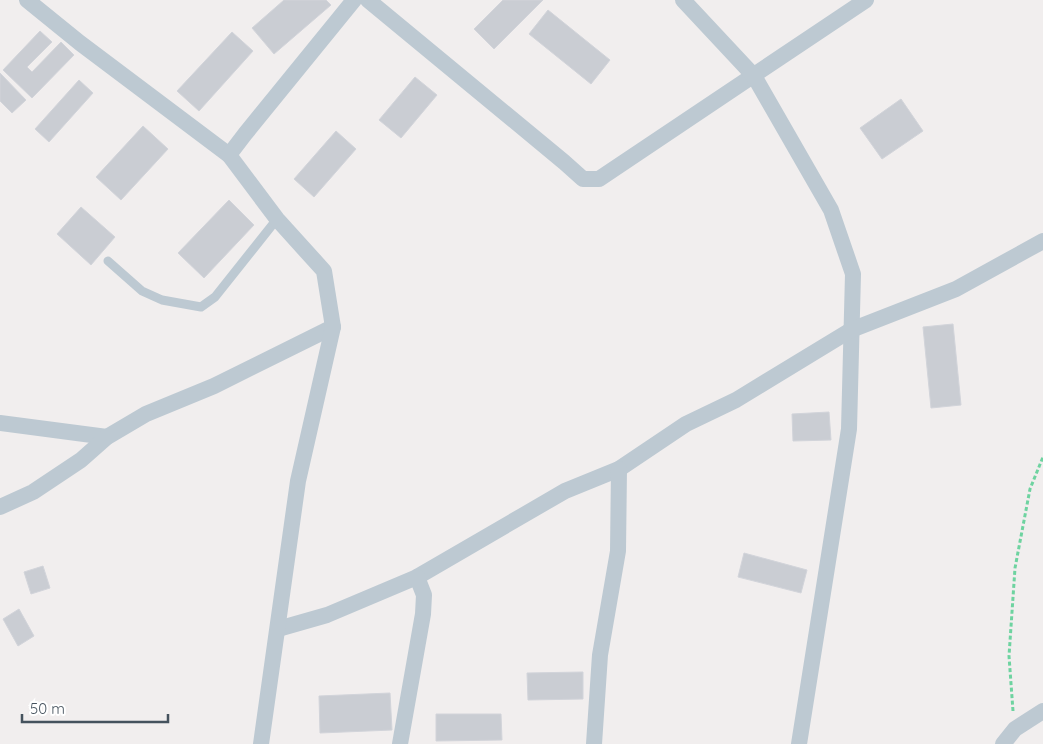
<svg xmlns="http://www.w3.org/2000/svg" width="1043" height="744" font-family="Quicksand,sans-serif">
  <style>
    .building { fill: #cacdd3; stroke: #d2d4da }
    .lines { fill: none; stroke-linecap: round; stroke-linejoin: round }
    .path { stroke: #6ed3a0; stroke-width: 3; stroke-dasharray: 4 2.5; stroke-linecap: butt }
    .lane { stroke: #bdc9d2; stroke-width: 9 }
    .street { stroke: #bdc9d2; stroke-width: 16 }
  </style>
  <rect width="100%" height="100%" fill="#f1eeee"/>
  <!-- building -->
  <g class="building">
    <polygon points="284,0 326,0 331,5 274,54 252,28"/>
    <polygon points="503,0 543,0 494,49 474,29"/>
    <polygon points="548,10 610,60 591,84 529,34"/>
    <polygon points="40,31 52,42 27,67 32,72 61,42 74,55 32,98 3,70"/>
    <polygon points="232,32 253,51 199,111 177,91"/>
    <polygon points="0,73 26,100 12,113 0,101"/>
    <polygon points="415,77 437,95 401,138 379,120"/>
    <polygon points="79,80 93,93 49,142 35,129"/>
    <polygon points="901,99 923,131 882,159 860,128"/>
    <polygon points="143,126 168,149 121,200 96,177"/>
    <polygon points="336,131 356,149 314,197 294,179"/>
    <polygon points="229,200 254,225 204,278 178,253"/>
    <polygon points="81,207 115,237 91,265 57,234"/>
    <polygon points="953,324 961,405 931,408 923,327"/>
    <polygon points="829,412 831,440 793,441 792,414"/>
    <polygon points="744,553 807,570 801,593 738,577"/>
    <polygon points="43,566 50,588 31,594 24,572"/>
    <polygon points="19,609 34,636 18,646 3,619"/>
    <polygon points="583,672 583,699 528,700 527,673"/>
    <polygon points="390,693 392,730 320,733 319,696"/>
    <polygon points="436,714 501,714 502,740 436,741"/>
  </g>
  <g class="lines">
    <!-- path -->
    <polyline class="path" points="1013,711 1009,656 1015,568 1030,489 1043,457"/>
    <!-- lane -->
    <polyline class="lane" points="108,261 142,291 162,300 201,307 215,297 277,219"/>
    <!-- street -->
    <g class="street">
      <polyline points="27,0 80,43 229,155"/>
      <polyline points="368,0 564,162 583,179 599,179 866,0"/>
      <polyline points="683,0 754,76 831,210 853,274 849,429 799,744"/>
      <polyline points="0,423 107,437"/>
      <polyline points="0,507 33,492 81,460 107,437 146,414 214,386 333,327"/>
      <polyline points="278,629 327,615 417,577 565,491 619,469 686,424 736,400 851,330 956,289 1043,241"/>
      <polyline points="261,744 298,481 333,327 324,271 277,219 229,155 245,134 354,0"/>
      <polyline points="400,744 423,614 424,595 417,577"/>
      <polyline points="594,744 600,655 618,551 619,469"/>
      <polyline points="1003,744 1015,729 1043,711"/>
    </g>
  </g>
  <!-- scale -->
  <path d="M22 714v8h146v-8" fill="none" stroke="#45525d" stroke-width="2.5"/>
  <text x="30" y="714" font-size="15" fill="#45525d" stroke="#ffffff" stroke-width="4" paint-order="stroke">50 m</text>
</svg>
